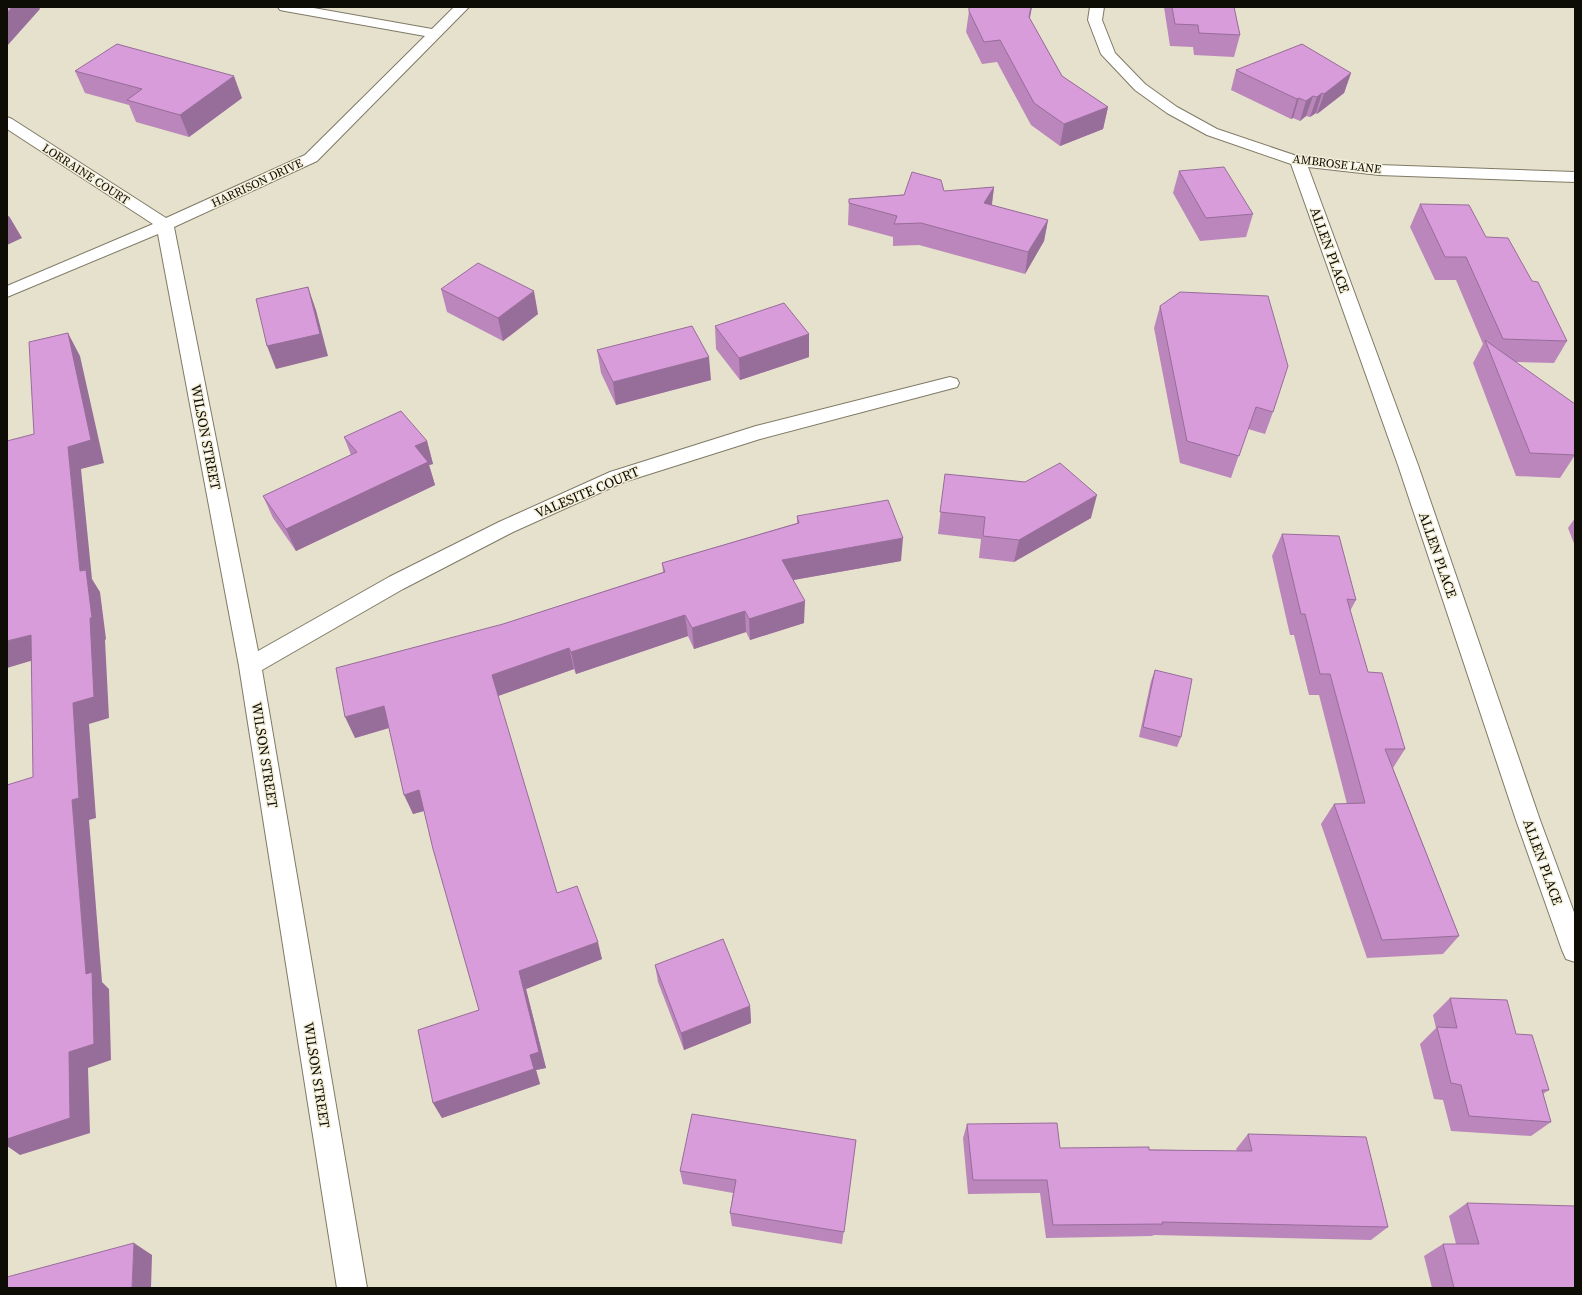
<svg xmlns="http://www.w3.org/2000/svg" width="1582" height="1295" font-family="'Source Serif 4',serif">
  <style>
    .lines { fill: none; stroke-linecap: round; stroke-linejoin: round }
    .street-casing { stroke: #7f7a66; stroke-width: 2 }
    .street { fill: #fff; fill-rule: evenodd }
    .wall { fill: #ba86bb }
    .shaded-wall { fill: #976d99 }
    .building { fill: #d89cda; stroke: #976d99 }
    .labels { text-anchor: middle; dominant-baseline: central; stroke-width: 3; stroke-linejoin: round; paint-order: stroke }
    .far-street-label { font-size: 12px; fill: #0d0c05; stroke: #f4efd9 }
    .street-label { font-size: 14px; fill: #0d0c05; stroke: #f4efd9 }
  </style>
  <rect width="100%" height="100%" fill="#e6e1cc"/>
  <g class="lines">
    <!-- street casing -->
    <g class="street-casing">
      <g id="street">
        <polygon points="278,7 308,7 432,29 454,7 469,7 317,161 174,227 258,651 389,577 499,522 610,472 756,426 950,377 957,379 959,383 957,387 760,439 624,482 513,532 403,589 262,670 367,1288 337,1288 239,666 158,234 7,297 7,286 153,224 7,129 7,117 12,119 166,218 305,155 425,36 285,11 280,10"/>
        <polygon points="1090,7 1104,7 1102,20 1115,53 1145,84 1177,107 1217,129 1300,157 1379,165 1575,172 1575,182 1379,175 1308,167 1418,465 1540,820 1575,915 1575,962 1566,959 1562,950 1516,820 1398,465 1291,164 1207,135 1167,113 1135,90 1101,54 1088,20"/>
      </g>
    </g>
    <!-- street -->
    <use href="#street" class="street"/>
  </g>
  <!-- wall -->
  <g class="wall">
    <polygon points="1164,7 1234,7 1240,35 1234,57 1194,55 1193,47 1170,46"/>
    <polygon points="969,11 1030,19 1062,76 1108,107 1103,129 1060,146 1031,125 997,62 982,64 966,32"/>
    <polygon points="1236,70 1351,73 1344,93 1317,114 1316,113 1310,117 1306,116 1300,121 1293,118 1291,119 1231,90"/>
    <polygon points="75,71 242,98 189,137 136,122 129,105 85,93"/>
    <polygon points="1179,171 1253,214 1246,237 1200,241 1173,193"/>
    <polygon points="994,187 992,205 1048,220 1044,241 1025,274 919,245 893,246 893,237 848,225 849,199"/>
    <polygon points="1420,204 1486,237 1532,281 1567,341 1554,363 1516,362 1575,455 1560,478 1516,476 1473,363 1483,344 1456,280 1435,280 1410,227"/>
    <polygon points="441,289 538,314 503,341 447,312"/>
    <polygon points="1160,306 1273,412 1265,434 1248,429 1231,478 1180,463 1154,328"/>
    <polygon points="715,326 809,334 809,357 740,380 716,349"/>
    <polygon points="597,350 711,380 616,405 601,373"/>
    <polygon points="344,437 427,441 433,464 429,465 435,485 296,551 273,518 263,496 351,455"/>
    <polygon points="945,474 1025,482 1091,518 1014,562 979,558 981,539 938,534"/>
    <polygon points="797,516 901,561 793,580 804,623 750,640 746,632 694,649 688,636 576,674 574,669 498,696 557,893 602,959 526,989 546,1068 536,1070 540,1084 442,1118 433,1103 479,1010 424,811 413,814 389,728 355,738 503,624 663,572 662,563 797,523"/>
    <polygon points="1575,518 1575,546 1568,528"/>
    <polygon points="1282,534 1356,600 1350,611 1368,672 1405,749 1393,768 1459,936 1443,954 1367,958 1321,824 1334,804 1347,804 1319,695 1309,695 1294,635 1290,635 1272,556"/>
    <polygon points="1155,670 1181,737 1177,747 1139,737 1151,681"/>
    <polygon points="655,965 750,1006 751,1023 684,1050 658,982"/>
    <polygon points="1450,998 1516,1034 1549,1090 1543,1094 1551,1122 1531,1136 1451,1131 1443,1100 1434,1099 1420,1044 1436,1028 1433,1015"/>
    <polygon points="967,1124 1060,1148 1237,1151 1236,1149 1248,1134 1388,1227 1371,1240 1154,1235 1152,1236 1046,1238 1040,1193 968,1194 963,1138"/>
    <polygon points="856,1140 842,1244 732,1226 730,1213 733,1193 683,1184 680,1171"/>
    <polygon points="1467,1203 1575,1288 1432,1288 1424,1256 1443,1244 1456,1244 1449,1216"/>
  </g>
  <!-- shaded-wall -->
  <g class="shaded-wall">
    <polygon points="12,7 39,7 40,9 7,46 7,13"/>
    <polygon points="1031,7 1032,7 1026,39 1029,17"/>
    <polygon points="1351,73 1344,93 1317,114 1324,94"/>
    <polygon points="234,76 242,98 189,137 180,115"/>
    <polygon points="1322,93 1316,113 1310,117 1317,97"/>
    <polygon points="1313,96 1306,116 1300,121 1306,101"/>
    <polygon points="1299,98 1293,118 1291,119 1297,99"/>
    <polygon points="1108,107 1103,129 1060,146 1064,124"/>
    <polygon points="994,187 991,209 984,203"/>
    <polygon points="9,216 22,238 7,245 7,217"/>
    <polygon points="1048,220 1044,241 1025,274 1028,252"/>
    <polygon points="308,287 316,310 328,356 276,369 267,346"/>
    <polygon points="534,291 538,314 503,341 498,318"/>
    <polygon points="68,333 80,356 104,463 81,469 92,579 100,592 106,639 105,640 109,718 89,724 96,818 89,820 102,982 109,989 111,1060 88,1068 90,1133 20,1155 7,1146 7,1139 69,1052 86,974 72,800 73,703 80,571 68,447"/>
    <polygon points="809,334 809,357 740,380 739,358"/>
    <polygon points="709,357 711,380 616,405 613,382"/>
    <polygon points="427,441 433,464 429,465 435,485 296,551 286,529 415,446"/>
    <polygon points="1097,495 1091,518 1014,562 1019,540"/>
    <polygon points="903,538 901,561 782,582 782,560"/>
    <polygon points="805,601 804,623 750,640 749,619"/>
    <polygon points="745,611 746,632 694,649 692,628"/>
    <polygon points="685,615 688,636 576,674 571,652"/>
    <polygon points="31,635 47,656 7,668 7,641"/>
    <polygon points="569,648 574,669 498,696 492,675"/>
    <polygon points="384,706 392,727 355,738 345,717"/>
    <polygon points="419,790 427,810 413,814 404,795"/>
    <polygon points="598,942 602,959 526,989 546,1068 536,1070 540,1084 442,1118 433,1103 519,971"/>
    <polygon points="750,1006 751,1023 684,1050 681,1033"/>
    <polygon points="134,1243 152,1255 151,1288 132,1288"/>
  </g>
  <!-- building -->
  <g class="building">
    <polygon points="7,7 12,7 7,13"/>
    <polygon points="969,7 1031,7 1029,17 1062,76 1108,107 1064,124 1034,103 1000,40 984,42 969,11"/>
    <polygon points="1172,7 1234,7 1240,35 1199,33 1198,25 1175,24"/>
    <polygon points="117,44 234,76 180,115 127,100 142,89 75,71"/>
    <polygon points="1302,44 1351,73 1324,94 1322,93 1317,97 1313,96 1306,101 1299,98 1297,99 1236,70"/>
    <polygon points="1224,167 1253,214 1206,218 1179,171"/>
    <polygon points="912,172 941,180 944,191 994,187 984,203 1048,220 1028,252 921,223 894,224 897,216 849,203 849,199 904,195"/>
    <polygon points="1420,204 1469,205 1486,237 1508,238 1532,281 1538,282 1567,341 1503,339 1466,257 1445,257"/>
    <polygon points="478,263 534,291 498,318 441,289"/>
    <polygon points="308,287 320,334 267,346 256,299"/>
    <polygon points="1180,292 1268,296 1288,366 1273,412 1256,407 1239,456 1187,441 1160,306"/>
    <polygon points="784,303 809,334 739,358 715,326"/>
    <polygon points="692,326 709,357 613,382 597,350"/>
    <polygon points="68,333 91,440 68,447 80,571 86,570 92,618 90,618 94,697 73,703 79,798 72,800 86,974 92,972 94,1044 69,1052 70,1118 7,1139 7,785 33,777 31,635 7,641 7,441 34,434 29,342"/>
    <polygon points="1485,340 1575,404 1575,455 1530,453"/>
    <polygon points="401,411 427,441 415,446 428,462 286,529 263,496 357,452 344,437"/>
    <polygon points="1060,463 1097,495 1019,540 983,536 985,517 940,512 945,474 1025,482"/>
    <polygon points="888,500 903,538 782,560 805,601 749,619 745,611 692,628 685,615 571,652 569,648 492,675 557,893 577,886 598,942 519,971 539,1052 530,1055 534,1069 433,1103 418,1030 479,1010 433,849 419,790 404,795 384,706 345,717 336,668 503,624 665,572 662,563 799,523 797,516"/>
    <polygon points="1282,534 1339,536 1356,600 1347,599 1368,672 1382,673 1405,749 1385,749 1459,936 1382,940 1334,804 1365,803 1330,674 1320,674 1305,614 1301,614"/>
    <polygon points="1155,670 1192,679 1181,737 1143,727"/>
    <polygon points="723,939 750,1006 681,1033 655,965"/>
    <polygon points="1450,998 1507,1000 1516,1034 1532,1035 1549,1090 1542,1090 1551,1122 1469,1116 1461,1085 1451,1083 1437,1027 1457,1028"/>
    <polygon points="692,1114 856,1140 844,1232 730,1213 736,1180 680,1171"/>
    <polygon points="1057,1123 1060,1148 1149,1147 1149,1150 1252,1151 1248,1134 1366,1137 1388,1227 1162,1222 1163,1224 1053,1225 1047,1180 973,1180 967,1124"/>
    <polygon points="1467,1203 1575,1206 1575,1288 1454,1288 1443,1244 1479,1244"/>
    <polygon points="134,1243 132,1288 7,1288 7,1277"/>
  </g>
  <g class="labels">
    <!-- far-street labels -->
    <g class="far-street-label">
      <text transform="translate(1337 164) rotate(7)">AMBROSE LANE</text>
      <text transform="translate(86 174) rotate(33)">LORRAINE COURT</text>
      <text transform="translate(257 183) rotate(-25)">HARRISON DRIVE</text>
    </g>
    <!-- street labels -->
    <g class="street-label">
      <text transform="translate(1330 250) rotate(70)">ALLEN PLACE</text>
      <text transform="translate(206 437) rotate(79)">WILSON STREET</text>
      <text transform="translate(587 492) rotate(-23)">VALESITE COURT</text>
      <text transform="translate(1438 555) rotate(71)">ALLEN PLACE</text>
      <text transform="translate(265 755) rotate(81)">WILSON STREET</text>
      <text transform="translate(1543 862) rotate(70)">ALLEN PLACE</text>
      <text transform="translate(317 1075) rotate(81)">WILSON STREET</text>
    </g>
  </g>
  <!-- border -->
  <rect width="1582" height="1295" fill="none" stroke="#0d0c05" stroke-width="16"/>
</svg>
